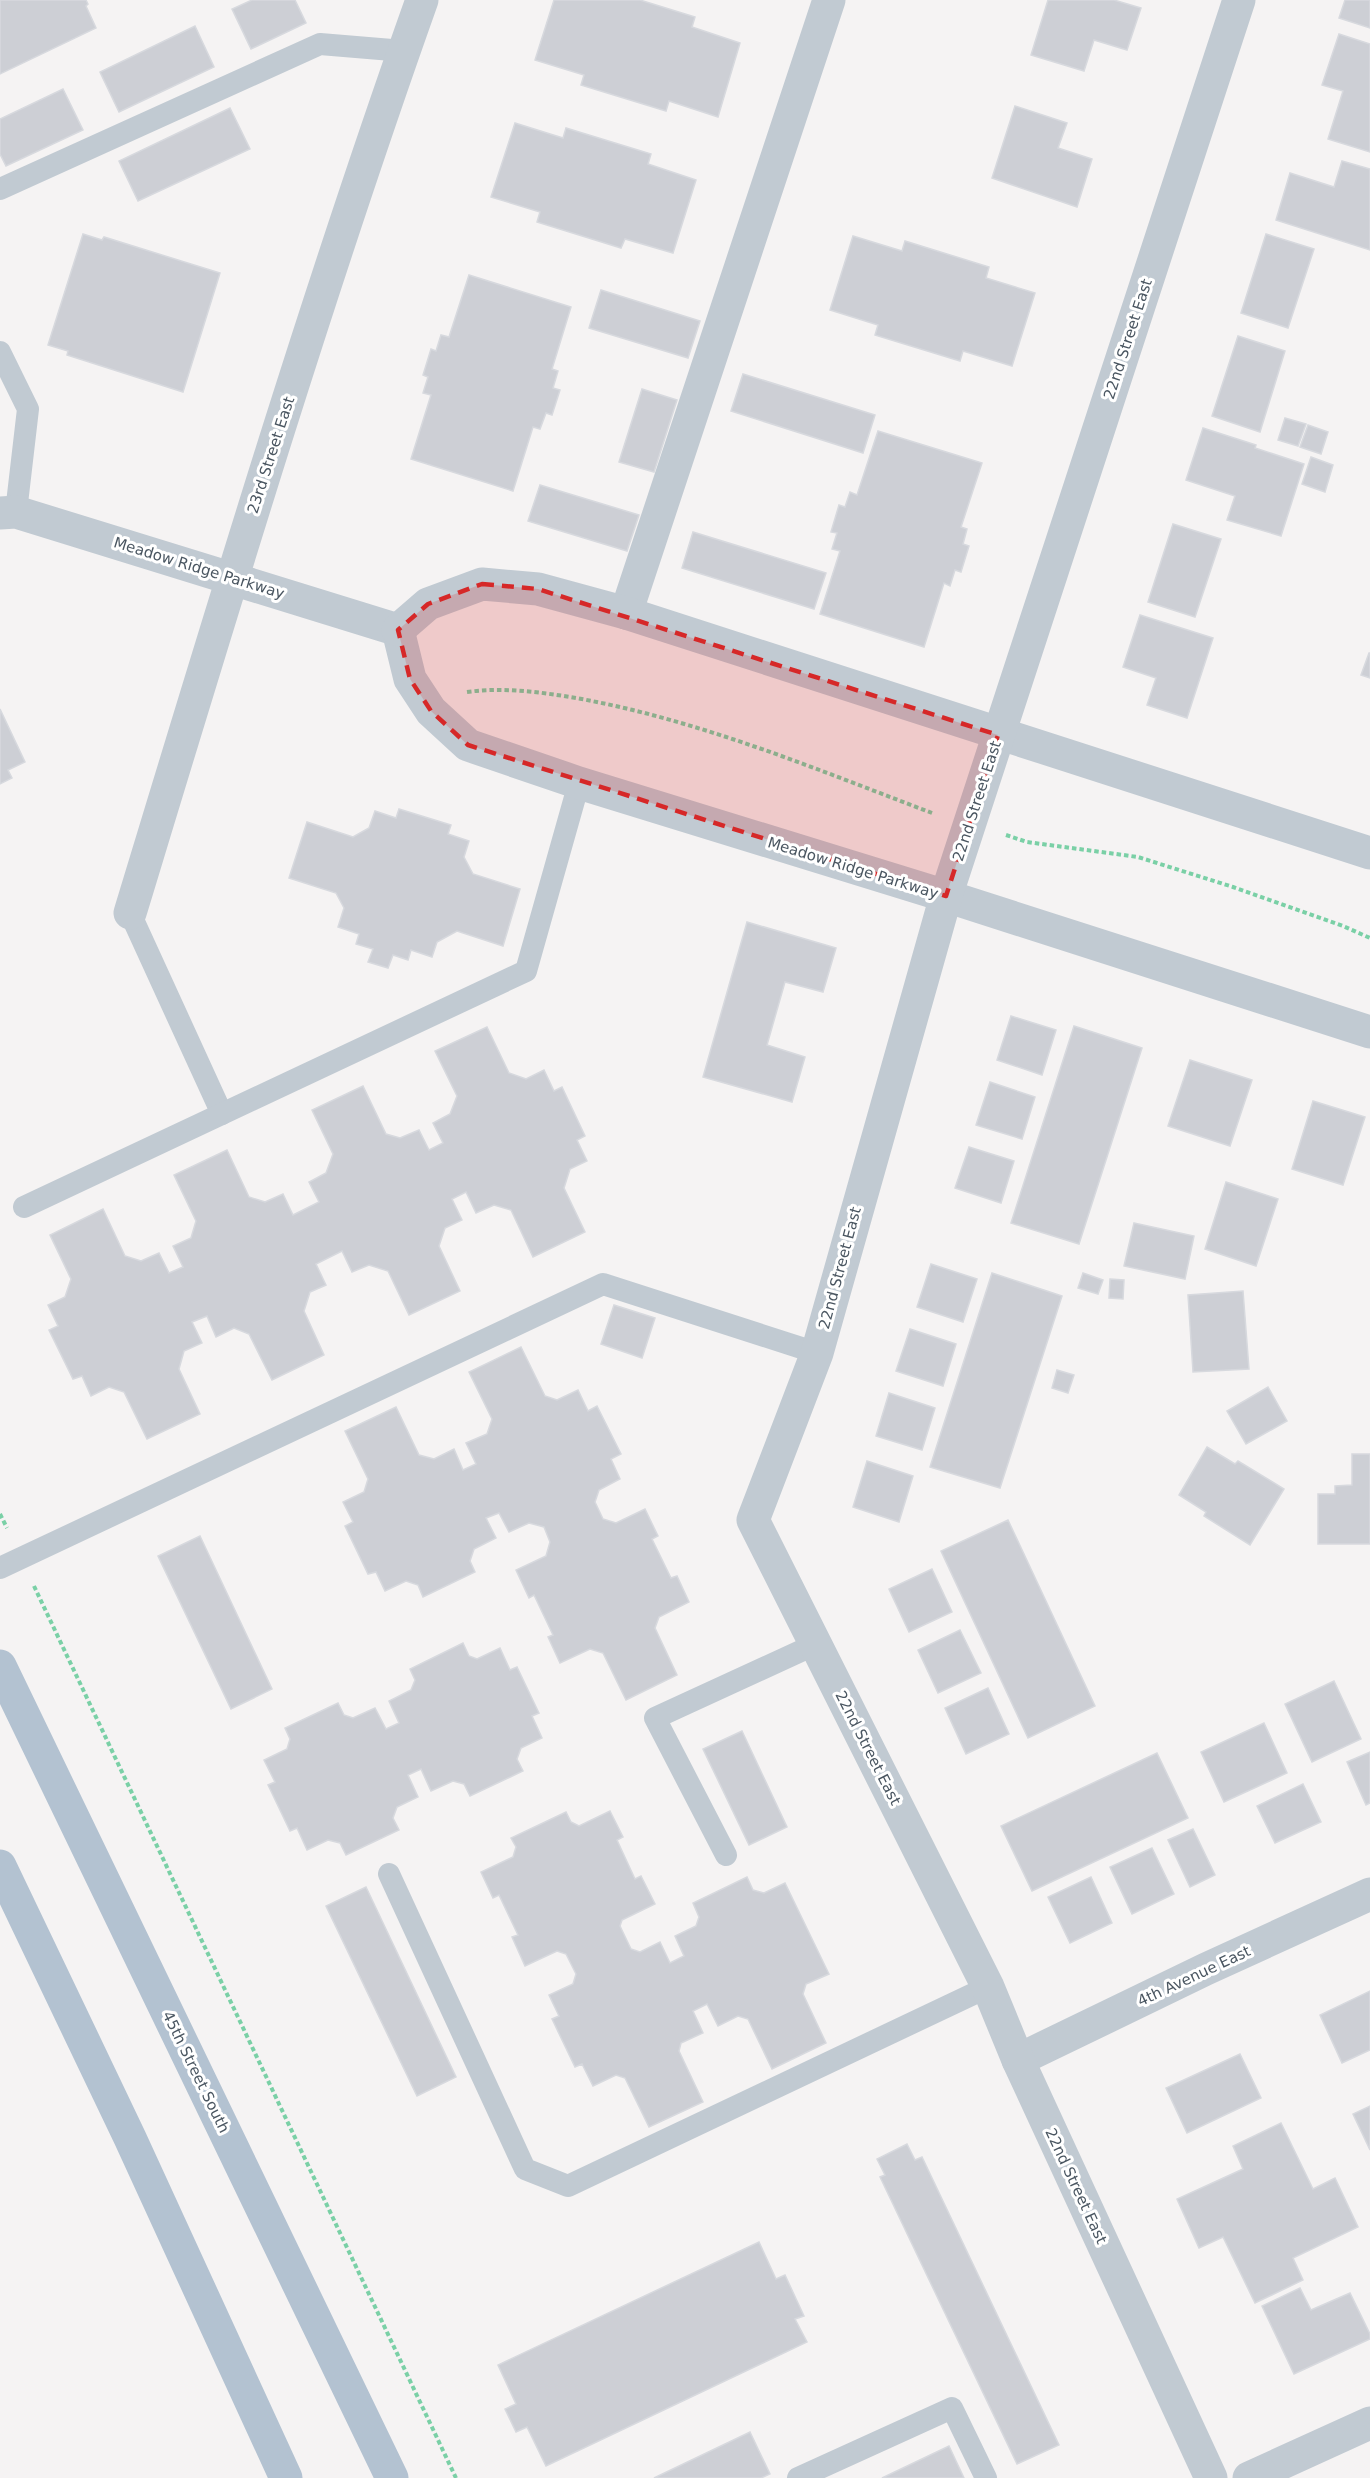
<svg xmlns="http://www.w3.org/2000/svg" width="1370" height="2478" font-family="'DejaVu Sans',sans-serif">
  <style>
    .building { fill: #cdcfd5; stroke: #d7d9de; stroke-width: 1.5 }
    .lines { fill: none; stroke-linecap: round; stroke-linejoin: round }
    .path { stroke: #7ad0a6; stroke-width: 4; stroke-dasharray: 4.5 3; stroke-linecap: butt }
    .service { stroke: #c1cad2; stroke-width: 22 }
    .minor { stroke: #c1cad2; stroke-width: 33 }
    .primary { stroke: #b3c2d1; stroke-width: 33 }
    .marked { fill: #d62828; fill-opacity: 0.2; stroke: #d62828; stroke-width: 4.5; stroke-dasharray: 12 8; stroke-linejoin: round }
    .labels { text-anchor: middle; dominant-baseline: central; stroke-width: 6; stroke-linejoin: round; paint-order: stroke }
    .street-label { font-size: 15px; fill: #4a5661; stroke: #fff }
  </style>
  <rect width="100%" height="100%" fill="#f5f3f3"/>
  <!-- building -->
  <g class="building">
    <polygon points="0,0 86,0 88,4 86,6 96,28 0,74"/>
    <polygon points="252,0 295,0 306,23 251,49 232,9"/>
    <polygon points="554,0 640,0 695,17 692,27 740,43 718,117 669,101 666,111 581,85 584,75 535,60"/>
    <polygon points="1048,0 1114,0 1141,8 1127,50 1094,40 1084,71 1031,55"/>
    <polygon points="1345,0 1370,0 1370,28 1339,18"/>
    <polygon points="195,26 214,67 119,112 100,72"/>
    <polygon points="1339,34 1370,44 1370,152 1328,139 1343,91 1322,85"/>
    <polygon points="63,89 83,130 6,166 0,154 0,119"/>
    <polygon points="1015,106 1067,123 1058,148 1092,159 1077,207 992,178"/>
    <polygon points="230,108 250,149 138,201 119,161"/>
    <polygon points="515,123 563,138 566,128 651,154 648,164 696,180 673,253 625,239 621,248 537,222 540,212 491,197"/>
    <polygon points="1342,161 1370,169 1370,250 1276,220 1290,173 1334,187"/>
    <polygon points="83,234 102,240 104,237 220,273 183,392 67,355 68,351 48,345"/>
    <polygon points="1266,234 1314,249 1288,328 1241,313"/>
    <polygon points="853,236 902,251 905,241 989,267 986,278 1035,293 1012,366 963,351 960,361 875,335 878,325 830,310"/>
    <polygon points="469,275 571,307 552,369 558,371 553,388 560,390 552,415 546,413 540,429 533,427 513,491 411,459 431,395 423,393 428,377 423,375 431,349 436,351 441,335 449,337"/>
    <polygon points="601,290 700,321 688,358 589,328"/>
    <polygon points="1238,336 1285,351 1260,432 1212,416"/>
    <polygon points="743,374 875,415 863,453 731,411"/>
    <polygon points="642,389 677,400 654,472 619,462"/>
    <polygon points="1285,418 1306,424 1298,446 1278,440"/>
    <polygon points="1308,425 1328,432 1321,454 1300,447"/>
    <polygon points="1203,428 1256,445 1255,448 1304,464 1281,536 1227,520 1235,496 1186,480"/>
    <polygon points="878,431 982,463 961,527 967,529 963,544 969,546 961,572 955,570 950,586 944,583 924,647 820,614 840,551 832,549 837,533 831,532 839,505 845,507 850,492 857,495"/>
    <polygon points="1311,457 1333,465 1325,492 1302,484"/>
    <polygon points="540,485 639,515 627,551 528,521"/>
    <polygon points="1173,524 1221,539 1195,617 1148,602"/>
    <polygon points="693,532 826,573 814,609 682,568"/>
    <polygon points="1140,615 1213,638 1187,718 1147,705 1156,678 1123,667"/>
    <polygon points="1369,653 1370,653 1370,678 1361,675"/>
    <polygon points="0,709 25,762 8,770 12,778 0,784"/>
    <polygon points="399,809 451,825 448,834 469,841 464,857 473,874 520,889 503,946 457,931 437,942 432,957 411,950 408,960 393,955 388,968 368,962 373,949 356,944 359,934 338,927 344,908 336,893 289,878 307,822 353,837 369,828 375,811 396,818"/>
    <polygon points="747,922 836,948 823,992 785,982 767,1045 805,1057 792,1102 703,1077"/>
    <polygon points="1011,1016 1056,1030 1042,1075 997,1060"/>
    <polygon points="1074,1026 1142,1048 1079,1244 1011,1223"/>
    <polygon points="487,1027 509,1073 526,1079 544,1070 554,1091 562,1087 585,1136 577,1140 587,1161 570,1169 564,1188 585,1232 533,1257 511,1210 494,1205 476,1213 466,1192 452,1199 462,1220 445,1228 439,1246 460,1291 409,1315 388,1271 369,1265 352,1272 342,1251 316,1264 326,1285 310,1292 304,1311 324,1355 272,1380 249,1334 234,1328 216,1337 207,1316 192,1322 202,1343 184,1351 179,1369 200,1414 147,1439 124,1392 109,1387 91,1396 82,1376 73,1379 49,1330 58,1326 48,1305 65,1297 71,1279 50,1235 103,1209 125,1256 141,1261 159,1253 169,1273 183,1267 173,1246 191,1238 196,1221 174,1175 227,1150 249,1197 265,1202 283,1194 293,1215 319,1202 309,1182 326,1173 333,1154 312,1110 363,1086 386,1134 400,1138 419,1130 429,1150 443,1143 433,1123 450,1114 457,1096 435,1051"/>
    <polygon points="1190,1060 1252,1080 1230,1146 1168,1126"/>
    <polygon points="990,1082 1035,1097 1022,1139 976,1125"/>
    <polygon points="1313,1101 1365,1117 1343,1185 1292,1169"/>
    <polygon points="969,1147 1014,1161 1001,1203 955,1188"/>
    <polygon points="1226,1182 1278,1199 1256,1266 1205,1249"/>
    <polygon points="1134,1223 1194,1236 1185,1279 1124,1266"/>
    <polygon points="931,1264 977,1279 963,1322 917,1307"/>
    <polygon points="992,1273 1062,1296 1000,1488 930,1467"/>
    <polygon points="1083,1273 1103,1280 1098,1294 1078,1288"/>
    <polygon points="1110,1279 1124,1280 1123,1299 1109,1298"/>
    <polygon points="1243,1291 1249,1369 1193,1372 1188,1295"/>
    <polygon points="614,1305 655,1318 642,1358 601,1344"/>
    <polygon points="910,1329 956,1344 943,1386 896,1371"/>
    <polygon points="521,1347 545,1396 557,1400 578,1390 588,1411 597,1406 621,1454 611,1459 620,1479 599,1490 595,1502 603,1519 616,1523 645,1509 658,1536 652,1539 671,1578 677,1576 689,1602 659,1617 655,1628 677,1675 626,1700 603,1653 590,1649 560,1663 548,1637 553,1635 534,1595 529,1598 516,1570 546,1556 550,1542 544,1527 529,1523 509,1532 499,1513 486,1518 496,1538 474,1549 470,1561 475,1572 423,1597 418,1585 406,1581 385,1591 376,1572 368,1574 345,1526 353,1522 343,1502 364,1492 368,1479 345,1431 396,1407 419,1455 434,1459 454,1449 463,1470 476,1464 466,1443 487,1434 492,1419 469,1372"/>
    <polygon points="1057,1370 1074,1375 1068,1393 1052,1388"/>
    <polygon points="1268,1387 1287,1421 1246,1444 1227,1411"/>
    <polygon points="889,1393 935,1408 922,1450 876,1436"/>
    <polygon points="1207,1447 1235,1464 1238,1461 1284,1489 1250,1545 1204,1516 1206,1512 1179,1495"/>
    <polygon points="1352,1454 1370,1454 1370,1544 1318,1544 1318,1494 1335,1494 1335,1486 1352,1485"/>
    <polygon points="867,1461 913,1476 899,1522 853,1507"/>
    <polygon points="1008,1520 1095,1706 1028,1738 941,1551"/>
    <polygon points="200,1536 272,1689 231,1709 158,1556"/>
    <polygon points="932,1569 952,1612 909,1632 889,1589"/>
    <polygon points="960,1630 981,1673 938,1693 918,1650"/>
    <polygon points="463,1643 469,1656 477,1659 500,1648 510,1670 517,1667 539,1713 532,1716 542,1738 521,1748 517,1759 523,1771 470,1796 464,1784 453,1781 431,1791 421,1769 408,1775 418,1797 397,1807 393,1818 399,1830 346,1855 340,1843 328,1840 307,1850 297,1828 290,1831 268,1785 275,1782 264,1760 287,1749 290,1739 285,1728 338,1703 344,1715 353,1718 375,1708 386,1729 399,1723 389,1701 411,1690 415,1680 410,1669"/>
    <polygon points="1334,1681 1361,1739 1312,1762 1285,1704"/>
    <polygon points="988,1688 1009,1734 966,1754 945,1708"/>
    <polygon points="1264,1723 1287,1773 1224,1802 1201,1752"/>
    <polygon points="742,1731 787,1827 749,1845 703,1749"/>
    <polygon points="1370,1752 1370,1803 1366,1805 1347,1762"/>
    <polygon points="1157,1753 1188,1818 1032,1891 1001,1826"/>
    <polygon points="1303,1784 1321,1822 1275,1843 1257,1806"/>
    <polygon points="610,1811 623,1837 617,1840 635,1879 641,1876 655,1904 622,1920 620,1926 631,1949 640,1952 660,1942 670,1963 684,1956 675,1936 696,1926 699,1917 693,1903 747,1877 753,1890 764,1893 785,1883 829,1974 806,1984 803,1994 826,2043 772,2069 748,2019 738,2016 718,2026 707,2004 693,2011 703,2033 681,2043 679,2051 703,2102 649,2127 625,2078 616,2075 593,2086 582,2064 575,2067 552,2019 559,2016 549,1995 573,1984 576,1974 566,1954 557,1951 525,1966 512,1937 518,1935 499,1895 493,1898 481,1872 513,1857 516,1847 511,1838 566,1812 571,1822 579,1826"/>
    <polygon points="1193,1829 1215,1875 1190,1887 1168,1840"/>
    <polygon points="1152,1848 1174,1894 1132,1914 1110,1867"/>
    <polygon points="1091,1877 1112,1923 1070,1943 1048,1897"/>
    <polygon points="366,1887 456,2077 417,2096 326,1906"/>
    <polygon points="1370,1991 1370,2050 1342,2063 1320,2015"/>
    <polygon points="1240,2054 1261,2098 1187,2133 1166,2088"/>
    <polygon points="1370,2106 1370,2150 1353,2114"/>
    <polygon points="1281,2123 1313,2189 1335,2178 1358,2227 1293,2258 1303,2280 1255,2303 1223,2237 1199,2248 1177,2199 1243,2169 1233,2146"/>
    <polygon points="907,2144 915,2160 922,2157 1059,2445 1017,2464 880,2177 885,2175 877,2159"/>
    <polygon points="759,2242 776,2279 785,2275 804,2316 795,2319 807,2342 546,2466 527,2427 516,2432 505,2409 516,2404 498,2365"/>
    <polygon points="1300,2288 1311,2310 1350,2293 1370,2334 1370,2339 1294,2374 1262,2306"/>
    <polygon points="750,2432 770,2474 761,2478 654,2478"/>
    <polygon points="949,2446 964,2478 882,2478"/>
  </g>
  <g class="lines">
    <!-- path -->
    <g class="path">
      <path d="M467,692C504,687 540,692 576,698C699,720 816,769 932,813"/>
      <polyline points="1006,835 1027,842 1138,857 1233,887 1343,926 1370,938"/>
      <polyline points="0,1514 7,1528"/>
      <polyline points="34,1586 456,2478"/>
    </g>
    <!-- service -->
    <g class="service">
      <polyline points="0,189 320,44 404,51"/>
      <polyline points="0,352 28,409 16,512"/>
      <polyline points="130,913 222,1114"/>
      <polyline points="24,1207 526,971 579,783"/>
      <polyline points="0,1568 603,1284 817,1353"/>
      <polyline points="726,1855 655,1718 816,1644"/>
      <polyline points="389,1874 525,2169 568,2186 988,1987"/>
      <polyline points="798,2478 952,2408 986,2478"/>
    </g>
    <!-- minor -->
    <g class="minor">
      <polyline points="0,513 16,512 398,630"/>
      <polyline points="626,613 829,0"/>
      <polyline points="398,630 410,679 431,711 468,745 579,783 946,896 1370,1032"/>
      <polyline points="398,630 428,604 482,584 538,589 626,613 1370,853"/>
      <path d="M130,913C223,607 315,301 422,0"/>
      <polyline points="1018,2060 1206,1969 1370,1894"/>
      <polyline points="1211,2478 1018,2060 988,1987 753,1520 817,1353 946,896 1239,0"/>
      <polyline points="1249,2478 1370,2423"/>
    </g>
    <!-- primary -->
    <g class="primary">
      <polyline points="0,1666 392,2478"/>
      <polyline points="0,1866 130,2138 286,2478"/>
    </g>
  </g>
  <!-- marked area -->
  <path class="marked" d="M482,584L538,589L998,735L946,896L468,745L431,711L410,679L398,630L428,604Z"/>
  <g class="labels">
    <!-- street labels -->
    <g class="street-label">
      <text transform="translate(1128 339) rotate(-72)">22nd Street East</text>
      <text transform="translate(271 455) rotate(-72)">23rd Street East</text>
      <text transform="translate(199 568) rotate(17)">Meadow Ridge Parkway</text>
      <text transform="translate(977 801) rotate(-72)">22nd Street East</text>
      <text transform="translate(853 868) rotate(17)">Meadow Ridge Parkway</text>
      <text transform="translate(840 1268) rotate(-75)">22nd Street East</text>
      <text transform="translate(868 1748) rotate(63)">22nd Street East</text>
      <text transform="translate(1194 1976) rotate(-25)">4th Avenue East</text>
      <text transform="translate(196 2072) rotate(64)">45th Street South</text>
      <text transform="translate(1076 2186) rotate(65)">22nd Street East</text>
    </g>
  </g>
</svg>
